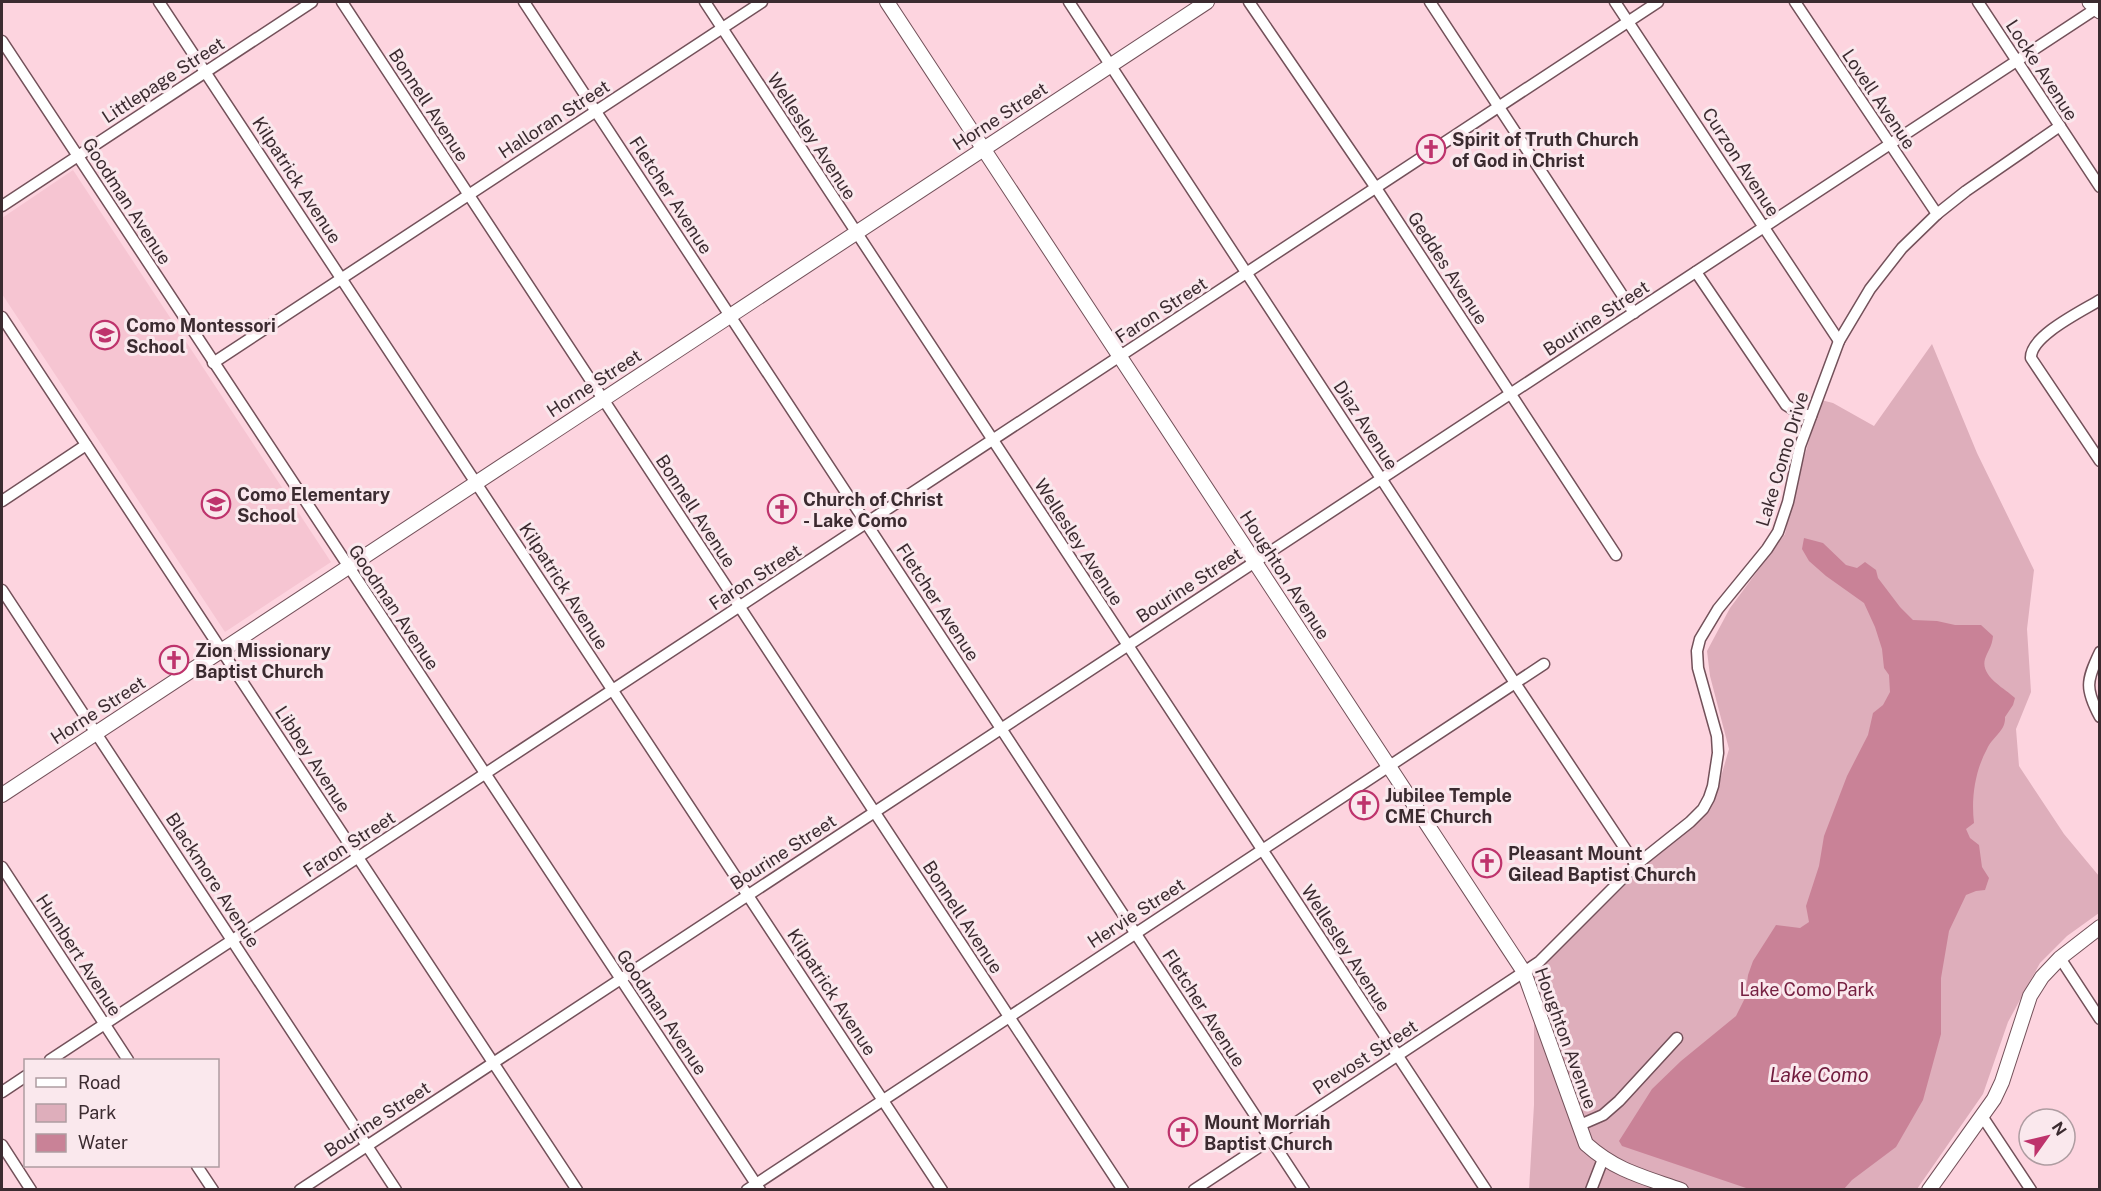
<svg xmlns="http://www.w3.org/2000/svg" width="2101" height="1191" font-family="'Public Sans',sans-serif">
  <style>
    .built { fill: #f6c5d2 }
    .green { fill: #deaebb }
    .water { fill: #c98297 }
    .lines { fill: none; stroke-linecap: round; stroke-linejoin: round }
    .minor-casing { stroke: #73515a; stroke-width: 13 }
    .tertiary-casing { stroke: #73515a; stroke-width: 16 }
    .secondary-casing { stroke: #73515a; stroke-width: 17 }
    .minor { stroke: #fff; stroke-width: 10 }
    .tertiary { stroke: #fff; stroke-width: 14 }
    .secondary { stroke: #fff; stroke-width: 15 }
    .labels { text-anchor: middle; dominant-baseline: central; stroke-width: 6; stroke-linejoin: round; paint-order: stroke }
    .street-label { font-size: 18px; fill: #3b2b30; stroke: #fae8ed }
    .poi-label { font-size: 18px; font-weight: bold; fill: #3b2b30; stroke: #fae8ed; text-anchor: start }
    .park-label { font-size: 18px; fill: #762142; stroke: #fae8ed }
    .water-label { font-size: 20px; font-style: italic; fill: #701b3d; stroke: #fae8ed }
  </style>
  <rect width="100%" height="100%" fill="#fdd4df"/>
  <!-- built -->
  <polygon class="built" points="73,170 331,562 225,632 2,294 2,218"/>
  <!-- green -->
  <polygon class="green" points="1932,344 1977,453 2034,570 2027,629 2031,692 2016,729 2019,766 2064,834 2099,876 2099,913 2067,936 2040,963 2008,1022 1983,1094 1917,1189 1529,1190 1534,1105 1534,974 1651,860 1714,801 1729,749 1710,676 1707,651 1730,608 1785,534 1793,495 1821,400 1833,403 1874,426"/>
  <!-- water -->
  <path class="water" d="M1804,538L1823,543L1846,565L1857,568L1865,562L1876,570L1878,578L1900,607L1913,620L1937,621L1955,625H1981L1993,636C1992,647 1988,650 1985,659C1980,676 2004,688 2015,698L2013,705L2005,717C2006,731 1992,737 1987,749C1975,771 1971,798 1974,823L1966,829L1970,838L1979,845L1982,867L1989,878L1985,890L1976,891L1966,895L1949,931L1941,978V1034L1923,1100L1896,1147L1852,1180L1844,1189H1749L1622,1146L1619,1141L1652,1089L1681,1061L1736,1016L1745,998L1748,975L1753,961L1776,925L1800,928L1809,922L1806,906L1819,866L1824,836L1847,776L1868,735L1873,713L1883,705L1890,692L1889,675L1884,668L1882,649L1875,627L1864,603L1826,576L1809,561L1802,549Z"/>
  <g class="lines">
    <!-- minor casing -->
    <g class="minor-casing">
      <g id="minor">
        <polyline points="159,2 942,1190"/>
        <polyline points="342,2 1123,1190"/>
        <polyline points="524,2 1304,1190"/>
        <polyline points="705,2 1486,1190"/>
        <polyline points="1069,2 1515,683 1636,865"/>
        <polyline points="1249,2 1376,188 1616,555"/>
        <polyline points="1430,2 1634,313"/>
        <polyline points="1615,2 1839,341"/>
        <polyline points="1795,2 1937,214"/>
        <polyline points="1978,2 2100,187"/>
        <polyline points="2,41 760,1190"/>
        <polyline points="2,206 312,2"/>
        <polyline points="1696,272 1786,405 1797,412 1811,416"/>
        <path d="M2100,300C2082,311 2030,336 2031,358L2100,461"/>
        <polyline points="2,317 577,1190"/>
        <polyline points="213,363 762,2"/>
        <polyline points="2,501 86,445"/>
        <polyline points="2,590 396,1190"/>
        <path d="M2100,652C2086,681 2085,689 2100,717"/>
        <polyline points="2,867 128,1060"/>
        <polyline points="2060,958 2100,1019"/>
        <polyline points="50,1060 1658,2"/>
        <polyline points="2,1092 26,1076"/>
        <polyline points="1982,1116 2031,1190"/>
        <polyline points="1580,1125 1603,1115 1619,1101 1677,1038"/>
        <polyline points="2,1145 31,1190"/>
        <polyline points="197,1166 213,1190"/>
        <polyline points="300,1190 2097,8"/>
        <polyline points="747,1190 1544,664"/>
        <polyline points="1194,1190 1539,962 1636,865 1690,822 1703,809 1709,798 1713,786 1718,753 1717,736 1698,668 1697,651 1700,639 1718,609 1767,549 1778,532 1788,502 1800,446 1839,341 1870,289 1902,248 1937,214 1966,191 2060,126"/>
        <polyline points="1591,1190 1603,1159"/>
      </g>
    </g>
    <!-- tertiary casing -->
    <g class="tertiary-casing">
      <g id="tertiary">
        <path d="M887,2L1524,972L1586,1144C1616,1171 1644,1177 1681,1190"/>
        <polyline points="2,795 1207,2"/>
        <polyline points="1929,1190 1994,1099 2002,1082 2030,996 2042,977 2060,958 2100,927"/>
      </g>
    </g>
    <!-- secondary casing -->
    <g class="secondary-casing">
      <polyline id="secondary" points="2090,2 2100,11"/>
    </g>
    <!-- minor -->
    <use href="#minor" class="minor"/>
    <!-- tertiary -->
    <use href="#tertiary" class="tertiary"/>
    <!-- secondary -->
    <use href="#secondary" class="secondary"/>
  </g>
  <!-- icons -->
  <defs>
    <g id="church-ring" transform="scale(1.5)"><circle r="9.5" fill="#fae8ed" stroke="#be336c" stroke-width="1.5"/><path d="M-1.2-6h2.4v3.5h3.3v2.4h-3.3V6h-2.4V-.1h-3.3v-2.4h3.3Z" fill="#be336c"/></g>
    <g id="school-ring" transform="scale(1.5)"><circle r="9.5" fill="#fae8ed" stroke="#be336c" stroke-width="1.5"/><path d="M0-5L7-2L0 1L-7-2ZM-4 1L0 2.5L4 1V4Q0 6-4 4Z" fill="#be336c"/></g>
  </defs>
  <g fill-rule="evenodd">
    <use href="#church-ring" x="1431" y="149"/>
    <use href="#school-ring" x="105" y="335"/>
    <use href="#school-ring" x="216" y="504"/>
    <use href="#church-ring" x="782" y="509"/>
    <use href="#church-ring" x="174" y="660"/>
    <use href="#church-ring" x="1364" y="805"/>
    <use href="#church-ring" x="1487" y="863"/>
    <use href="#church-ring" x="1183" y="1132"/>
  </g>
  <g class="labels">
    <!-- street labels -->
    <g class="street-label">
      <text transform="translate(2042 70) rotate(57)">Locke Avenue</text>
      <text transform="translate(163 80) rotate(-33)">Littlepage Street</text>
      <text transform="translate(1879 99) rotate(56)">Lovell Avenue</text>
      <text transform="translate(429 105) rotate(57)">Bonnell Avenue</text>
      <text transform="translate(1000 116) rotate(-33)">Horne Street</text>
      <text transform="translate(554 119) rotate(-33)">Halloran Street</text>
      <text transform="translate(812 136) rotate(57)">Wellesley Avenue</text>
      <text transform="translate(1741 162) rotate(57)">Curzon Avenue</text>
      <text transform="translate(297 180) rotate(57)">Kilpatrick Avenue</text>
      <text transform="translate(671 195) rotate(57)">Fletcher Avenue</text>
      <text transform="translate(127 201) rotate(57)">Goodman Avenue</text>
      <text transform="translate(1448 268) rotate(57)">Geddes Avenue</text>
      <text transform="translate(1161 310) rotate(-33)">Faron Street</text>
      <text transform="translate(1596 318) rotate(-33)">Bourine Street</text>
      <text transform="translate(594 383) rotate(-33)">Horne Street</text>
      <text transform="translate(1366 425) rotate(57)">Diaz Avenue</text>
      <text transform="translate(1782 459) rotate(-73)">Lake Como Drive</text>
      <text transform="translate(696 511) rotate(57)">Bonnell Avenue</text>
      <text transform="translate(1079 542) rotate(57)">Wellesley Avenue</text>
      <text transform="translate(1285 575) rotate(57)">Houghton Avenue</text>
      <text transform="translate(755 577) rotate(-33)">Faron Street</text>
      <text transform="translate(1189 585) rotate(-33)">Bourine Street</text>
      <text transform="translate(564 586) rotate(57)">Kilpatrick Avenue</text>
      <text transform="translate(938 602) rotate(57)">Fletcher Avenue</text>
      <text transform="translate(394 607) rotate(56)">Goodman Avenue</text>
      <text transform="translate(98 710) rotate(-33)">Horne Street</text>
      <text transform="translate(313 759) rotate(57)">Libbey Avenue</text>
      <text transform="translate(349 844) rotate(-33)">Faron Street</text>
      <text transform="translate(783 852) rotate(-33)">Bourine Street</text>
      <text transform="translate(213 880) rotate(57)">Blackmore Avenue</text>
      <text transform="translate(1136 913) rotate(-33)">Hervie Street</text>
      <text transform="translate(963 917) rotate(57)">Bonnell Avenue</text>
      <text transform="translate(1346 948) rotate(57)">Wellesley Avenue</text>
      <text transform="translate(79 955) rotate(57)">Humbert Avenue</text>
      <text transform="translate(832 992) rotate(57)">Kilpatrick Avenue</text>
      <text transform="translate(1204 1008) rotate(57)">Fletcher Avenue</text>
      <text transform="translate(662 1012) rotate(56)">Goodman Avenue</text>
      <text transform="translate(1566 1038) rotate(70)">Houghton Avenue</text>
      <text transform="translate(1365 1057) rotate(-33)">Prevost Street</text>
      <text transform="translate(377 1119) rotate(-33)">Bourine Street</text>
    </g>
    <!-- poi labels -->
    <g class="poi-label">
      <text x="1452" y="139">Spirit of Truth Church<tspan x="1452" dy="21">of God in Christ</tspan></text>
      <text x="126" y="325">Como Montessori<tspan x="126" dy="21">School</tspan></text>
      <text x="237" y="494">Como Elementary<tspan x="237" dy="21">School</tspan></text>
      <text x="803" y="499">Church of Christ<tspan x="803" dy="21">- Lake Como</tspan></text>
      <text x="195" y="650">Zion Missionary<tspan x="195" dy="21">Baptist Church</tspan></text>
      <text x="1385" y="795">Jubilee Temple<tspan x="1385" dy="21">CME Church</tspan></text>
      <text x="1508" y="853">Pleasant Mount<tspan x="1508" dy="21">Gilead Baptist Church</tspan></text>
      <text x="1204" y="1122">Mount Morriah<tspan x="1204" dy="21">Baptist Church</tspan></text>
    </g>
    <!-- park labels -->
    <g class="park-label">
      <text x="1807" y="989">Lake Como Park</text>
    </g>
    <!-- water labels -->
    <g class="water-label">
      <text x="1819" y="1075">Lake Como</text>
    </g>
  </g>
  <!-- border -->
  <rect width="2101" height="1191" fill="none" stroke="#3b2b30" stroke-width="6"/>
  <!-- legend -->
  <rect x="24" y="1059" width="195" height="108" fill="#fae8ed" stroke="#ae9ca1" stroke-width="1.5"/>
  <rect x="36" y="1078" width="30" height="9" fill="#ffffff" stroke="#ae9ca1" stroke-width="1.5"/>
  <text x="78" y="1089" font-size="18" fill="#3b2b30">Road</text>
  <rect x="36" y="1104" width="30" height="18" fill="#deaebb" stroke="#ae9ca1" stroke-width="1.5"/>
  <text x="78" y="1119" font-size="18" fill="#3b2b30">Park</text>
  <rect x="36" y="1134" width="30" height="18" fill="#c98297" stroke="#ae9ca1" stroke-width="1.5"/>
  <text x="78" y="1149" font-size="18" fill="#3b2b30">Water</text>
  <!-- north arrow -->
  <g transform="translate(2047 1137) rotate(56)"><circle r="28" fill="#fae8ed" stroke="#ae9ca1" stroke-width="1.5"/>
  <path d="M0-4.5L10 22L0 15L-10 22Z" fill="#be336c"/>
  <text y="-9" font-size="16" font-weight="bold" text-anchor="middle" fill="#3b2b30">N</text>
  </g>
</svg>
